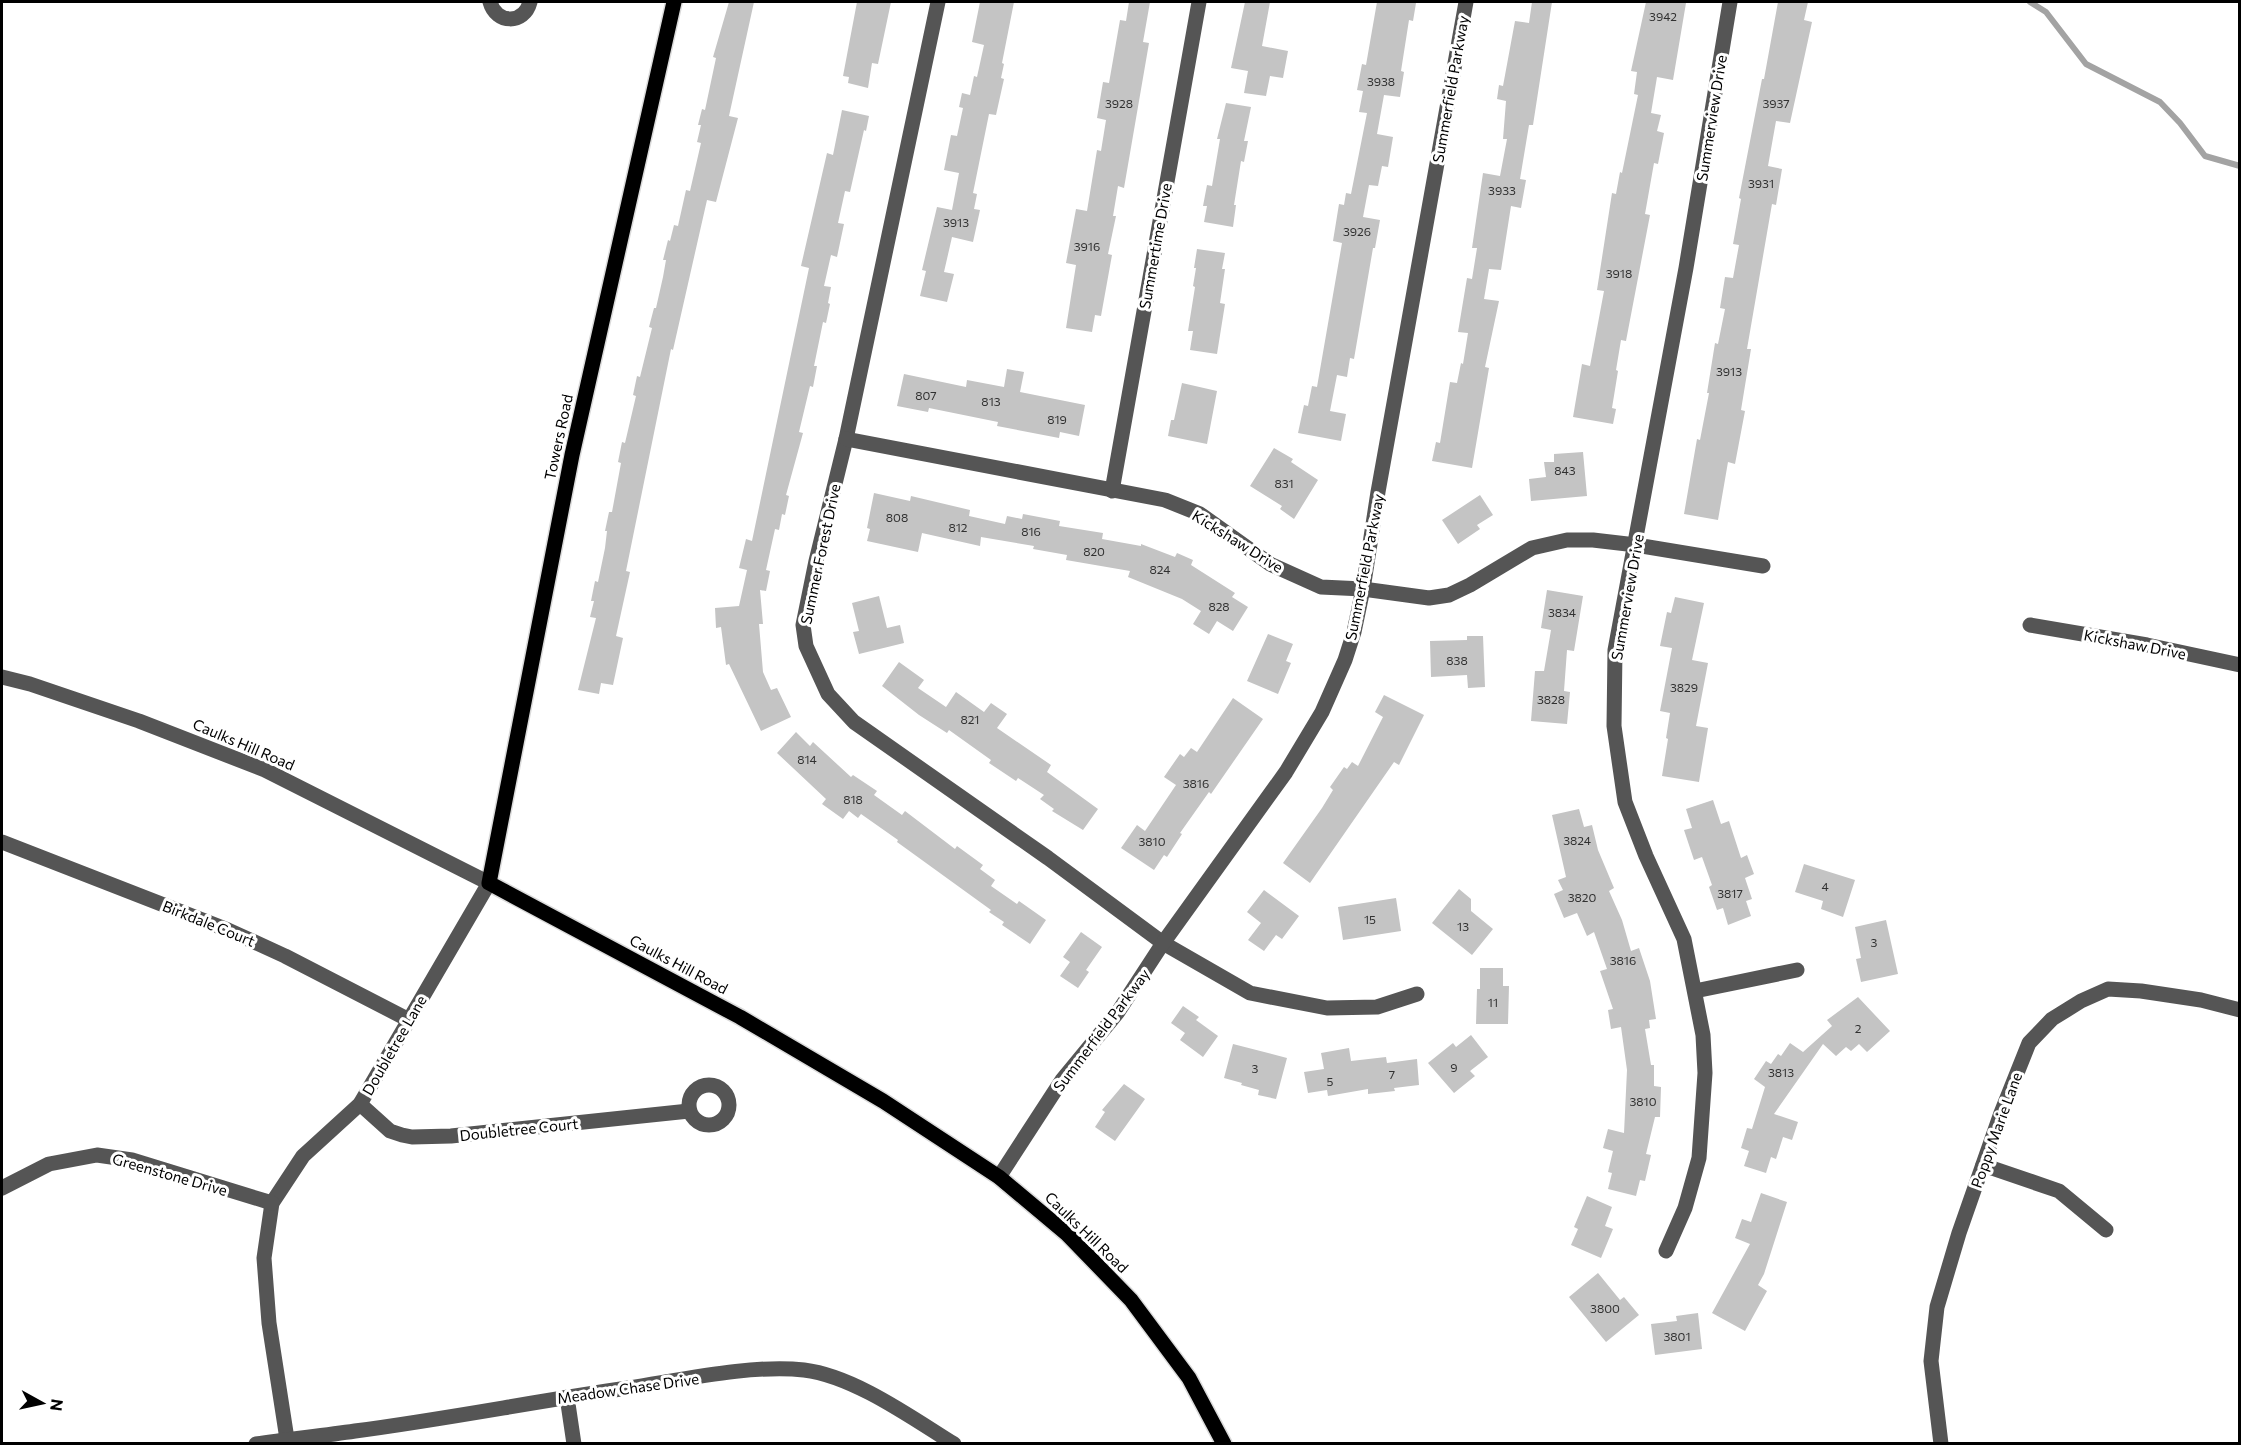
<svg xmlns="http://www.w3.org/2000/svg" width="2241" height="1445" font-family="Commissioner,sans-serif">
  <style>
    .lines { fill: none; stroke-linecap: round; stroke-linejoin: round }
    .stream { stroke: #a3a3a3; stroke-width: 6 }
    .building { fill: #c4c4c4 }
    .major-casing { stroke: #dbdbdb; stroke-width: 18 }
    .minor { stroke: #555; stroke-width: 15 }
    .major { stroke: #000; stroke-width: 15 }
    .labels { text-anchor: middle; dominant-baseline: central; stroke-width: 6; stroke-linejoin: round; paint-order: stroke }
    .number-label { font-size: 12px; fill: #313131 }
    .street-label { font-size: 15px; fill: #000; stroke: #fff }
  </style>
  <rect width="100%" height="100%" fill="#fff"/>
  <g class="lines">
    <!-- stream -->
    <polyline class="stream" points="2030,2 2046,12 2086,64 2160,102 2180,123 2205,156 2240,166"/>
  </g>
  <!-- building -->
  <g class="building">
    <polygon points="729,2 754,2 729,116 738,118 716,202 707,200 673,350 671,349 626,571 630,572 616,636 623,638 613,685 601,683 599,694 578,690 596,618 590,617 594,601 591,601 595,581 598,582 605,548 607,531 605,531 609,512 612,512 621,463 618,462 622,442 625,443 636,396 633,395 637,376 640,377 652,328 649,327 654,308 656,308 663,277 666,260 663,260 668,240 670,241 674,225 678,226 686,190 690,191 701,143 697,142 701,125 698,125 702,109 705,110 716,58 713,57"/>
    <polygon points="857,2 891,2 878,64 872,63 868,88 848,83 849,77 843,76"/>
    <polygon points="980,2 1014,2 1002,63 1004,64 1001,78 1004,79 996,115 989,114 973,193 977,194 974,209 980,210 973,242 952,237 944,272 954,274 947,302 920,296 926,271 922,270 937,207 952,210 959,173 944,170 951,135 957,136 963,108 959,107 962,93 970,95 974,76 977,77 984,45 972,42"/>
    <polygon points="1129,2 1150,2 1143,42 1149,43 1124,188 1118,186 1113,216 1116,216 1108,254 1112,255 1101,316 1095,315 1092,332 1066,328 1076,265 1066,263 1076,209 1087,211 1097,150 1101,151 1106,120 1097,118 1103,82 1109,83 1120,20 1126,21"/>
    <polygon points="1245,2 1270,2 1262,46 1288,51 1283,78 1270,76 1266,96 1244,93 1248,71 1231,68"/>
    <polygon points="1377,2 1416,3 1413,21 1409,20 1401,71 1404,72 1400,97 1384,95 1377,134 1393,137 1388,167 1382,166 1378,186 1369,185 1363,217 1380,220 1375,248 1373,248 1354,359 1350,358 1347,377 1337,375 1330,411 1346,414 1341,441 1298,433 1304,405 1308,406 1312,386 1317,387 1342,243 1333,241 1339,204 1344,205 1346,193 1351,194 1367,113 1359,112 1363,91 1357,90 1362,64 1366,65"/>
    <polygon points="1532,2 1552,2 1533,125 1529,125 1520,179 1526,180 1521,208 1511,206 1501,270 1489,269 1484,299 1499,301 1485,367 1489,368 1472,468 1432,461 1436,442 1440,443 1450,382 1457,383 1461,363 1463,364 1468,333 1458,332 1467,278 1472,279 1477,248 1472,248 1483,173 1500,176 1507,139 1503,139 1506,101 1497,99 1499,85 1503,86 1515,21 1529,23"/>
    <polygon points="1646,2 1686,3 1673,80 1657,77 1651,113 1661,115 1657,131 1664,133 1658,164 1654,163 1645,214 1650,215 1626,341 1621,340 1616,370 1618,371 1612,408 1616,409 1613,424 1573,417 1582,364 1590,366 1604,291 1597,290 1612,193 1616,194 1620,172 1622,173 1638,95 1634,94 1637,72 1631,71"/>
    <polygon points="1778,2 1808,2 1804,20 1812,22 1790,123 1776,121 1768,166 1782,169 1776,205 1772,204 1747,349 1751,349 1741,410 1745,411 1735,464 1728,462 1718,520 1684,514 1697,439 1700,440 1709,393 1707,393 1715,343 1718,344 1725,309 1720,308 1725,277 1733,278 1739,245 1733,244 1741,199 1739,198 1762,79 1764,79"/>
    <polygon points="1226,103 1251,107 1244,141 1248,141 1244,162 1241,161 1234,205 1236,205 1233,227 1204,222 1207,206 1203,206 1207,185 1212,186 1220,139 1217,139"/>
    <polygon points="842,110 869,116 866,131 864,130 850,192 845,191 838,223 844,224 837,257 831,255 824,286 831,287 828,303 830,304 826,323 823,322 814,366 817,366 813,387 810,386 799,432 803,433 786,495 789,496 785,515 782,514 779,530 775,529 766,570 770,571 766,591 760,590 763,624 759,624 763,672 771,690 777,688 791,717 761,731 729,664 726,665 721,627 716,628 715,608 739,606 747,570 739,568 746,539 752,541 809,268 801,266 827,153 833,155"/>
    <polygon points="1197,249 1225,253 1222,269 1225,269 1220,303 1225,304 1217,354 1190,350 1193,331 1188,331 1195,287 1193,286 1196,268 1194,268"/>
    <polygon points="1007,369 1024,372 1020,392 1085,405 1079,436 1060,432 1059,438 997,426 998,422 929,408 928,412 897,406 904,374 966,387 967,380 1004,387"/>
    <polygon points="1182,383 1217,391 1207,444 1168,436 1171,420 1174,420"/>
    <polygon points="1274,448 1293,459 1291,462 1318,480 1294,519 1280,509 1282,506 1250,486"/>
    <polygon points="1583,452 1587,496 1531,501 1529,479 1546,477 1544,462 1554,462 1554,454"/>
    <polygon points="874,493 910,501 911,496 970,510 969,516 1005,524 1007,516 1022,519 1023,514 1060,521 1059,526 1103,533 1102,539 1141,546 1141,544 1175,557 1177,553 1193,560 1191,565 1235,593 1232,597 1248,607 1233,631 1217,621 1209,634 1193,624 1201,611 1182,599 1128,577 1130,571 1066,560 1067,555 1033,549 1034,546 981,537 980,546 922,533 918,552 867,541 870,529 867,528"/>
    <polygon points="1480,495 1493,515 1477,525 1480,529 1458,544 1442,520"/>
    <polygon points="1547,590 1583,596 1574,651 1567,650 1564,691 1570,692 1567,724 1531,721 1535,671 1544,671 1551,630 1541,628"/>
    <polygon points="879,596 887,628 900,625 904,643 859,654 853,632 859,631 852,603"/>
    <polygon points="1675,597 1704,603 1692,660 1708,663 1696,726 1708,728 1699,782 1662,776 1668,739 1666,738 1670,713 1660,711 1672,648 1660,646 1667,612 1671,613"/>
    <polygon points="1268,634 1293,644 1286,661 1291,663 1278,694 1247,681"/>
    <polygon points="1467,636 1483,636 1485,687 1468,688 1467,675 1431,677 1430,641 1467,640"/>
    <polygon points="899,662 924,680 918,688 946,707 956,692 984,712 991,703 1007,714 997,728 1051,765 1047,772 1098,809 1083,830 1052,811 1054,809 1040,799 1044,795 1018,778 1016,781 989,763 991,760 949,730 947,733 919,715 882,686"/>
    <polygon points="1384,695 1424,715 1399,765 1394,762 1310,883 1283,863 1322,808 1333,790 1330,787 1344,767 1347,769 1352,762 1358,766 1383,717 1375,712"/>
    <polygon points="1233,698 1263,719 1211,794 1209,792 1180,833 1182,834 1167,857 1164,855 1154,870 1121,848 1137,825 1145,831 1176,785 1164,777 1180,754 1184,757 1191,748 1197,752"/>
    <polygon points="796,732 810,746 813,742 851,777 853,775 877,791 874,795 902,815 905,811 955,849 957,846 983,865 980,869 995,880 991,886 1017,904 1019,901 1046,920 1030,944 1002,925 1004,922 989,912 991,910 897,842 898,840 861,814 858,818 849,811 843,819 822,804 826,799 777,753"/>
    <polygon points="1713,800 1721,824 1729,821 1741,858 1747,855 1754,874 1745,878 1752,899 1746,901 1751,916 1728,925 1723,908 1717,910 1709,887 1712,885 1702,857 1694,860 1684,830 1692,828 1686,809"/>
    <polygon points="1579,809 1584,827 1592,825 1598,850 1614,888 1609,891 1622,920 1631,951 1639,948 1650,981 1656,1019 1649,1020 1650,1028 1645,1029 1651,1065 1654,1065 1654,1086 1661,1087 1660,1117 1655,1117 1646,1154 1651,1155 1645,1181 1640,1180 1636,1196 1608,1189 1612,1173 1608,1172 1613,1151 1603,1148 1608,1129 1624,1133 1627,1070 1621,1027 1611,1029 1608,1010 1613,1009 1600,971 1607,969 1594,932 1587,936 1577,913 1564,918 1554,894 1563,890 1558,880 1566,877 1552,815"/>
    <polygon points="1804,864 1855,880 1843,917 1821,909 1823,901 1795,892"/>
    <polygon points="1459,889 1471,899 1471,911 1493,929 1472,955 1432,923"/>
    <polygon points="1264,890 1299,916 1282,939 1276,935 1264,951 1248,940 1261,923 1247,912"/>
    <polygon points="1396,898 1401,931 1343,940 1338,907"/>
    <polygon points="1886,920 1898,974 1861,982 1856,959 1861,958 1855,927"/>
    <polygon points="1081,932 1102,947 1086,970 1089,972 1078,988 1060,976 1070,962 1063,957"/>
    <polygon points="1480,968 1503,968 1503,986 1509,986 1508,1024 1476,1024 1477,989 1480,989"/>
    <polygon points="1858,997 1890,1031 1867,1052 1859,1044 1851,1051 1846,1047 1836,1056 1823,1044 1774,1114 1798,1122 1792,1140 1783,1137 1776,1159 1771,1157 1766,1173 1744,1166 1749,1151 1741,1148 1747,1128 1752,1129 1765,1087 1754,1079 1766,1061 1771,1064 1778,1054 1781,1056 1790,1043 1803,1052 1832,1026 1827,1020"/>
    <polygon points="1183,1006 1199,1017 1196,1020 1218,1036 1203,1057 1180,1040 1185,1033 1171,1023"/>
    <polygon points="1471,1035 1488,1057 1470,1071 1475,1076 1454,1093 1428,1063 1453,1043 1456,1047"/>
    <polygon points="1233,1044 1287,1058 1276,1099 1258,1095 1259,1090 1241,1085 1242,1083 1224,1078"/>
    <polygon points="1349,1048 1351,1061 1386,1057 1387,1063 1417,1059 1419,1085 1394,1088 1395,1091 1368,1094 1368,1089 1328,1096 1327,1090 1308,1093 1304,1072 1324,1069 1321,1053"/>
    <polygon points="1124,1084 1145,1099 1115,1141 1095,1127 1105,1112 1102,1110"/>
    <polygon points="1761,1193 1787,1202 1764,1274 1758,1285 1767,1291 1745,1331 1712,1313 1750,1244 1735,1238 1742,1219 1751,1222"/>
    <polygon points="1587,1196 1612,1207 1605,1226 1613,1229 1601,1258 1571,1245 1578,1229 1574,1227"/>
    <polygon points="1598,1273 1620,1300 1624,1297 1639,1315 1606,1342 1569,1297"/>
    <polygon points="1698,1313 1702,1349 1655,1355 1651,1324 1677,1321 1676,1316"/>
  </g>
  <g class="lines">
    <!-- major casing -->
    <g class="major-casing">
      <polyline id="major" points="674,2 572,455 489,883 740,1017 883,1101 999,1177 1067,1234 1131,1300 1189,1378 1224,1444"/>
    </g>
    <!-- minor -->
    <g class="minor">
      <path d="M490,2C496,24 524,25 530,2"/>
      <polyline points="938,2 846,439 816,561 803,625 806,646 828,694 854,722 1048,858 1163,943 1250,993 1327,1008 1377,1007 1417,994"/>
      <polyline points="846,439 1165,500 1200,514 1270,564 1321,587 1363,589 1429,598 1449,595 1470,585 1532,548 1567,540 1593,540 1636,545 1763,566"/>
      <polyline points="1112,491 1199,2"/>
      <polyline points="2030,625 2147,645 2240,665"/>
      <polyline points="2,677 30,684 139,721 265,770 489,883 360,1104 303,1156 272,1203 264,1258 269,1323 287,1439"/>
      <polyline points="2,842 228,930 285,956 409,1020"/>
      <polyline points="1695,991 1797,970"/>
      <circle cx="709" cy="1105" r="20"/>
      <polyline points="360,1104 390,1131 402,1135 412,1137 451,1136 689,1111"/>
      <polyline points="1983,1165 2059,1191 2106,1230"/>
      <polyline points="999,1177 1062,1080 1118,1012 1163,943 1286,772 1322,712 1345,660 1354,632 1363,589 1378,492 1466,2"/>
      <polyline points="2,1188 49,1164 97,1155 132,1160 272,1203"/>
      <polyline points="1666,1251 1685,1208 1699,1158 1705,1073 1703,1035 1684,939 1646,856 1625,802 1614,726 1615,650 1686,268 1730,2"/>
      <polyline points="567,1397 574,1444"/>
      <path d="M256,1444C289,1439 322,1436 355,1431C446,1419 537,1401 628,1388C681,1380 753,1364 804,1370C854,1376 912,1418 954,1444"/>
      <polyline points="1941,1444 1931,1361 1937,1307 1959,1233 2001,1113 2029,1043 2052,1019 2081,1001 2108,989 2141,991 2201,1000 2240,1010"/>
    </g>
    <!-- major -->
    <use href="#major" class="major"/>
  </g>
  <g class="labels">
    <!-- number labels -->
    <g class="number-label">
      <text x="1663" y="16">3942</text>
      <text x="1381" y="81">3938</text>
      <text x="1119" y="103">3928</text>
      <text x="1776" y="103">3937</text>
      <text x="1761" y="183">3931</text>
      <text x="1502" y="190">3933</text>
      <text x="956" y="222">3913</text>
      <text x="1357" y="231">3926</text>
      <text x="1087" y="246">3916</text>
      <text x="1619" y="273">3918</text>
      <text x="1729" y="371">3913</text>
      <text x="926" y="395">807</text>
      <text x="991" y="401">813</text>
      <text x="1057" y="419">819</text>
      <text x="1565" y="470">843</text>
      <text x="1284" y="483">831</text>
      <text x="897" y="517">808</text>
      <text x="958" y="527">812</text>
      <text x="1031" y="531">816</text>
      <text x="1094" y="551">820</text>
      <text x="1160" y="569">824</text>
      <text x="1219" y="606">828</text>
      <text x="1562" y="612">3834</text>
      <text x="1457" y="660">838</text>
      <text x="1684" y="687">3829</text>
      <text x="1551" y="699">3828</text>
      <text x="970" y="719">821</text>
      <text x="807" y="759">814</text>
      <text x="1196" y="783">3816</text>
      <text x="853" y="799">818</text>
      <text x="1577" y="840">3824</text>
      <text x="1152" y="841">3810</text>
      <text x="1825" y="886">4</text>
      <text x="1730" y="893">3817</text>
      <text x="1582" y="897">3820</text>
      <text x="1370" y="919">15</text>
      <text x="1463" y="926">13</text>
      <text x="1874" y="942">3</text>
      <text x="1623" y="960">3816</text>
      <text x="1493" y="1002">11</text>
      <text x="1858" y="1028">2</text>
      <text x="1454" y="1067">9</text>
      <text x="1255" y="1068">3</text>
      <text x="1781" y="1072">3813</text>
      <text x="1392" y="1074">7</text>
      <text x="1330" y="1081">5</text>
      <text x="1643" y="1101">3810</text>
      <text x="1605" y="1308">3800</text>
      <text x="1677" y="1336">3801</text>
    </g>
    <!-- street labels -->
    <g class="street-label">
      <text transform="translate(1450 89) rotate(-80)">Summerfield Parkway</text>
      <text transform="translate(1711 118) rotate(-81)">Summerview Drive</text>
      <text transform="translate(1155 246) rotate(-80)">Summertime Drive</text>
      <text transform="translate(558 437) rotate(-78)">Towers Road</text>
      <text transform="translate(1238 541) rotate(32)">Kickshaw Drive</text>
      <text transform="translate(820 554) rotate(-78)">Summer Forest Drive</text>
      <text transform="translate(1364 567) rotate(-79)">Summerfield Parkway</text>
      <text transform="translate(1627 597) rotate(-80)">Summerview Drive</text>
      <text transform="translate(2135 644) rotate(11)">Kickshaw Drive</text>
      <text transform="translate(244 744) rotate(23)">Caulks Hill Road</text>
      <text transform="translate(209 923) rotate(22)">Birkdale Court</text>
      <text transform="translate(679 964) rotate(28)">Caulks Hill Road</text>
      <text transform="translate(1101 1030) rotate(-53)">Summerfield Parkway</text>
      <text transform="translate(394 1045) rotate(-60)">Doubletree Lane</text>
      <text transform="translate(519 1129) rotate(-6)">Doubletree Court</text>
      <text transform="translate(1996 1130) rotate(-70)">Poppy Marie Lane</text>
      <text transform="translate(170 1174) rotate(16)">Greenstone Drive</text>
      <text transform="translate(1087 1232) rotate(44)">Caulks Hill Road</text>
      <text transform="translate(628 1388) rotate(-8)">Meadow Chase Drive</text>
    </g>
  </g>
  <!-- border -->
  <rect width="2241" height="1445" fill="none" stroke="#000000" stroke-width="6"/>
  <!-- north arrow -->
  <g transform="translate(42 1403) rotate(98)" stroke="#ffffff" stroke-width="4.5" paint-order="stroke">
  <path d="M0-4.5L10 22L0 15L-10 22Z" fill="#000000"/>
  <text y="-9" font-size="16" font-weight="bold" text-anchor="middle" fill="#000000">N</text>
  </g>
</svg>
